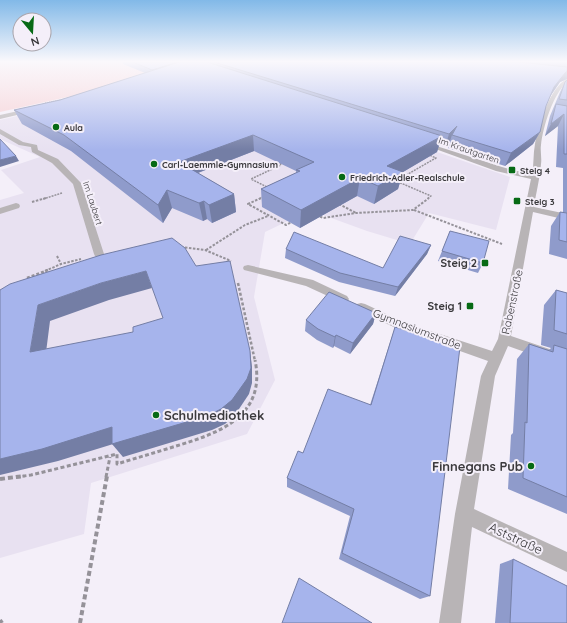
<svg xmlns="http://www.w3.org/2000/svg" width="567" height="623" font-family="Quicksand,sans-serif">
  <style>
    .built { fill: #e8e1f1 }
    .green { fill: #f6ced2 }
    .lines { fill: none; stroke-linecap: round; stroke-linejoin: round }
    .path-far5 { stroke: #959299; stroke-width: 1; stroke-dasharray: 1 1; stroke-linecap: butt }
    .path-far4 { stroke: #959299; stroke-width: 1.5; stroke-dasharray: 2 1; stroke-linecap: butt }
    .path-far3 { stroke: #959299; stroke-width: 2; stroke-dasharray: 2.5 1.5; stroke-linecap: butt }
    .path-far2 { stroke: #959299; stroke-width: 2.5; stroke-dasharray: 3 2; stroke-linecap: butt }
    .path-far1 { stroke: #959299; stroke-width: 3; stroke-dasharray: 4 2.5; stroke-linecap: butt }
    .path { stroke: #959299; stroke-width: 4; stroke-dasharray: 5 3; stroke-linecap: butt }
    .minor { fill: #b8b4b6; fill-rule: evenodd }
    .wall { fill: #8f9bcb }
    .shaded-wall { fill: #747ea5 }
    .building { fill: #a6b4ec; stroke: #747ea5; fill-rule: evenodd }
    .poi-dot { fill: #076a15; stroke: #f4eff9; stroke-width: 1.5 }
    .labels { text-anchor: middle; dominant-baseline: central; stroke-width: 4; stroke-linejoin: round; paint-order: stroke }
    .far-poi-label { font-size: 9px; font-weight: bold; fill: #3a393c; stroke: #f4eff9; text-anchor: start }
    .far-street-label { font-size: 9px; fill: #3a393c; stroke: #f4eff9 }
    .poi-label { font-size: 11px; font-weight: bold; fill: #3a393c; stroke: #f4eff9; text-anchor: end }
    .street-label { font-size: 11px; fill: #3a393c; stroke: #f4eff9 }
    .near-poi-label { font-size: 13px; font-weight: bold; fill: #3a393c; stroke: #f4eff9; text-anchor: start }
    .near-street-label { font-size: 13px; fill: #3a393c; stroke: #f4eff9 }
  </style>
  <rect width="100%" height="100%" fill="#f4eff9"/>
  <!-- built -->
  <polygon class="built" points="87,100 335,117 510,177 496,230 429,213 410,244 367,231 323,215 309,208 288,221 265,232 254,297 275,380 247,434 91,483 84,534 0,558 0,200 24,193 1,170 40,157 0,139 0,120"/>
  <!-- green -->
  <polygon class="green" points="0,62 188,62 72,96 0,112"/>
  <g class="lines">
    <!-- path-far5 -->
    <g class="path-far5">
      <polyline points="45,103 64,99"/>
      <polyline points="313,142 333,134 348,140 367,132 385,139 401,142"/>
    </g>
    <!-- path-far4 -->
    <g class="path-far4">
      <polyline points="397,141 436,158 396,181 431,196 427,199"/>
      <polyline points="43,199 62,193"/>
      <polyline points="259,199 275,191 251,179 281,165 280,163 308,151 314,141"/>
    </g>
    <!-- path-far3 -->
    <g class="path-far3">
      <polyline points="261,198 248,204 286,225 311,212 323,218 356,213 413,210 429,198"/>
      <polyline points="32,202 46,198"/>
      <polyline points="339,204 356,213"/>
      <polyline points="414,210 502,244"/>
      <polyline points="181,247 205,250 231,261"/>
      <polyline points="206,250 245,225 268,216"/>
      <polyline points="57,256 61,264"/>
      <polyline points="45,271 61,264 81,259"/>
    </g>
    <!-- path-far2 -->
    <g class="path-far2">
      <polyline points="27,278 48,270"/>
      <polyline points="238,283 255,361"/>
    </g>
    <!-- path-far1 -->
    <g class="path-far1">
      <path d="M16,477L31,475L117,454V464C136,458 154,453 173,447C216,434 267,418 255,360"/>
      <polyline points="106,477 110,457"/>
    </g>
    <!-- path -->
    <g class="path">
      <polyline points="0,479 24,476"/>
      <polyline points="0,620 2,623"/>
      <polyline points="80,623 107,476"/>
    </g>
    <!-- minor -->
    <g class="minor">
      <path d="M567,79V82C553,94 543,127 541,145C540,151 542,158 541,164C540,178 536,193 534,207L567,214V220L533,212L511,336L567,355V367L508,346L495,376L474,509L567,552V572L472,527L461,623H439L455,514L481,376L488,361L398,329L357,310L355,307L357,304L361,303L365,304L406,323L492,351L498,339L531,179L496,171L419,143L424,142L502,167L532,175C534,164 533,154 535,144C538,126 550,87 567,79Z"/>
      <polygon points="32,108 35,110 34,111 0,119 0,115"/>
      <polygon points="0,129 23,142 37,145 38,150 58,159 81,183 104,254 103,256 95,256 94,254 73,184 52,163 32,152 31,147 19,145 0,134"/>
      <polygon points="16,203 19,204 20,206 19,208 0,214 0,208"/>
      <polygon points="248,265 313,280 347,296 349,299 347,302 343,303 306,286 244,270 243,268 244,266"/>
    </g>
  </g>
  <!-- wall -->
  <g class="wall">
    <polygon points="123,62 567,62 567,79 560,82 551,95 546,106 540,132 533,144 505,166 448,148 450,141 445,147 439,145 437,152 403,172 398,189 374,204 357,196 300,228 262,207 261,189 296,173 296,171 254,151 198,173 234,194 236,212 212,223 207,219 203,221 172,208 163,223 71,151 22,124 14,110 60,100 145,73 123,64"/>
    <polygon points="567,80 567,259 549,254 551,226 560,212 567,213 563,212 563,168 556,167 558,126 545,136 550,116 560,92 565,82"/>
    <polygon points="450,231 483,263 478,273 438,261"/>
    <polygon points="431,245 427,254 395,296 339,282 285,258 286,249 383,268"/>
    <polygon points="556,290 567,293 567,514 508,489 511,435 513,433 517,359 529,344 549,350 551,348 541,345 544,305"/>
    <polygon points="376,313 373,324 350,354 334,346 333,348 317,340 305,331 306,320"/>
    <polygon points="395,327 430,596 420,599 339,559 350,516 287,487 287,478 303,453 370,405"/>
    <polygon points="513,559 567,623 495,623 500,564"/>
  </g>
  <!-- shaded-wall -->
  <g class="shaded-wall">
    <polygon points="567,71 567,79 560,82 549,98 554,87 565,73"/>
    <polygon points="564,114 558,126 545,136 551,124"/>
    <polygon points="457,126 452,135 450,141 445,147 449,134"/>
    <polygon points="540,132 533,144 505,166 511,153"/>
    <polygon points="253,135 254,151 182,179 179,162"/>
    <polygon points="442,136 437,152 403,172 398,189 374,204 378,186 387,166"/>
    <polygon points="16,156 19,161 0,167 0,160"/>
    <polygon points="360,178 357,196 300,228 301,210"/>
    <polygon points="167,190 172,208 163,223 158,205"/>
    <polygon points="234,194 236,212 212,223 209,205"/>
    <polygon points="204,201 207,219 203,221 199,203"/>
    <polygon points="431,245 427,254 395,296 398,287"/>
    <polygon points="146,271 152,288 109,300 50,321 44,368 30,352 38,305 101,283"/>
    <polygon points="376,313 373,324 350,354 353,343"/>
    <polygon points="336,335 334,346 333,348 335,337"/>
    <polygon points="250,351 252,367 252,383 249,394 235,415 225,424 212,430 123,457 112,444"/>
    <polygon points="112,427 123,441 58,461 0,475 0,459"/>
  </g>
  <!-- building -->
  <g class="building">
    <polygon points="133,62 178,62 152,70"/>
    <polygon points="179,62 207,62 442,136 387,166 403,172 378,186 360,178 301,210 261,189 300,171 296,170 314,162 253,135 179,162 234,194 209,205 204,201 199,203 167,190 158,205 64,135 14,110 60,100"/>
    <polygon points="214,62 519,62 567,67 567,71 565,73 554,87 546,106 540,132 511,153 452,135 457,126 449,134"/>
    <polygon points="567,80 567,100 559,99 565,82"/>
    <polygon points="556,104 567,106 567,154 564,154 564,114 551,124"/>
    <polygon points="0,139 16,156 0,160"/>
    <polygon points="560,212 567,213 567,242 559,240"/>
    <polygon points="450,231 489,241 483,263 442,251"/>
    <polygon points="294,232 383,268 400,236 431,245 398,287 340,273 286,249"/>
    <path d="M172,238L185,248L196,266L230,261L250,351L251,368L247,379L232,400L221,409L207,416L112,444V427L42,449L0,459V290L10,284L101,255ZM146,271L163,318L133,327V332L30,352L38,305L101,283Z"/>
    <polygon points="556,290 567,293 567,334 554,330"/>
    <polygon points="329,292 376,313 353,343 336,335 335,337 318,329 306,320"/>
    <polygon points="395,327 460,347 430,596 342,553 354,509 287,478 298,451 303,453 328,389 371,405"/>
    <polygon points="529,344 553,352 554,345 567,349 567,497 523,478 525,422 527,423"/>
    <polygon points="513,559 567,586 567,623 510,623"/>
    <polygon points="299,578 372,623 282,623"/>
  </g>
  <!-- sky -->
  <linearGradient id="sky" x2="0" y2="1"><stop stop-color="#82b9e8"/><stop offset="0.41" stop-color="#faf8fc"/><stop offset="1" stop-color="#faf8fc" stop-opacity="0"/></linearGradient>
  <rect width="567" height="150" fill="url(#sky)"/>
  <!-- markers -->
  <g class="poi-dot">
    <circle cx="56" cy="127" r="4"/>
    <circle cx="154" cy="164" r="4"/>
    <rect x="508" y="166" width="8" height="8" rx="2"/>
    <circle cx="342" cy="177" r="4"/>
    <rect x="513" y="197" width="8" height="8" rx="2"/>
    <rect x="481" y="259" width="8" height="8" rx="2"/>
    <rect x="466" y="302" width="8" height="8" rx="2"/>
    <circle cx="156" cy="415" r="4"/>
    <circle cx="531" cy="466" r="4"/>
  </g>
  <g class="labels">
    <!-- far-poi labels -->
    <g class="far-poi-label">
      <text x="64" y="127">Aula</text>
      <text x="162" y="164">Carl-Laemmle-Gymnasium</text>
      <text x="520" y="170">Steig 4</text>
      <text x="350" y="177">Friedrich-Adler-Realschule</text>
      <text x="525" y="201">Steig 3</text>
    </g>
    <!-- far-street labels -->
    <g class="far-street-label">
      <text transform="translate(469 150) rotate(19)">Im Krautgarten</text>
      <text transform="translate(93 203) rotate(72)">Im Laubert</text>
    </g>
    <!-- poi labels -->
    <g class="poi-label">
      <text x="477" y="263">Steig 2</text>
      <text x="462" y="306">Steig 1</text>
    </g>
    <!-- street labels -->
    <g class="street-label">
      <text transform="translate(512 302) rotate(-78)">Rabenstraße</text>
      <text transform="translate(417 329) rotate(21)">Gymnasiumstraße</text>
    </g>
    <!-- near-poi labels -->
    <g class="near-poi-label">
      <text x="164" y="415">Schulmediothek</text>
      <text x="523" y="466" text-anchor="end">Finnegans Pub</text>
    </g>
    <!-- near-street labels -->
    <g class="near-street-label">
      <text transform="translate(516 538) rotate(25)">Aststraße</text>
    </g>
  </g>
  <!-- north arrow -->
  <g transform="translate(32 32) rotate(162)"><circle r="19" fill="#f4eff9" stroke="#aaa6ad"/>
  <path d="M0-3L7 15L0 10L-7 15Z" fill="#076a15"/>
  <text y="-6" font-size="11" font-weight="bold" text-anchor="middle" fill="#3a393c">N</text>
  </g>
</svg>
